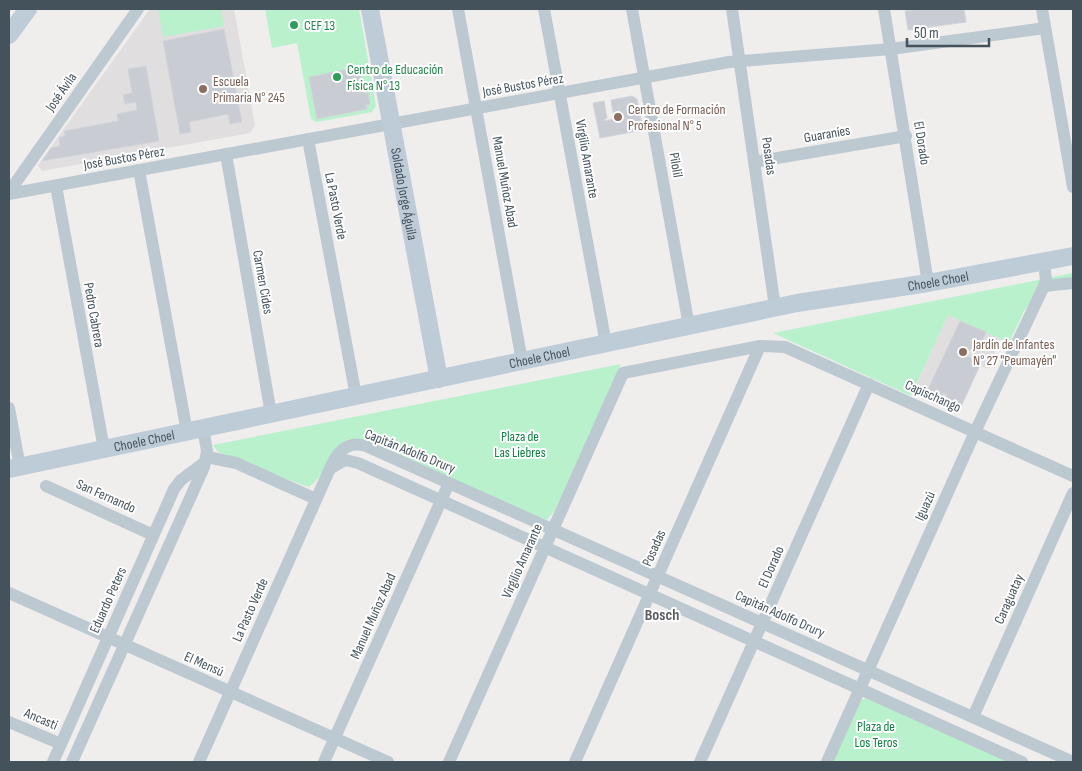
<svg xmlns="http://www.w3.org/2000/svg" width="1082" height="771" font-family="'Sofia Sans Condensed',sans-serif">
  <style>
    .education { fill: #e1dedf }
    .green { fill: #b8f1cc }
    .building { fill: #c9ccd3; stroke: #d1d4da }
    .lines { fill: none; stroke-linecap: round; stroke-linejoin: round }
    .street { stroke: #bdc9d1; stroke-width: 12 }
    .secondary { stroke: #beccd8; stroke-width: 18 }
    .leisure-dot { fill: #2e9e5b; stroke: #fff; stroke-width: 2 }
    .education-dot { fill: #8d6e63; stroke: #fff; stroke-width: 2 }
    .labels { text-anchor: middle; dominant-baseline: central; stroke-width: 4; stroke-linejoin: round; paint-order: stroke }
    .leisure-label { font-size: 14px; fill: #27864d; stroke: #fff; text-anchor: start }
    .education-label { font-size: 14px; fill: #785e54; stroke: #fff; text-anchor: start }
    .street-label { font-size: 14px; fill: #44525c; stroke: #fff }
    .park-label { font-size: 14px; fill: #118144; stroke: #fff }
    .quarter-label { font-size: 16px; font-weight: bold; fill: #5a5e63; stroke: #fff }
  </style>
  <rect width="100%" height="100%" fill="#f0eded"/>
  <!-- education -->
  <g class="education">
    <polygon points="150,9 234,9 255,125 250,133 42,171 38,165"/>
    <polygon points="948,315 1001,339 987,369 980,365 958,413 913,392"/>
  </g>
  <!-- green -->
  <g class="green">
    <polygon points="158,9 221,9 224,26 163,37"/>
    <polygon points="265,9 359,9 376,106 372,112 317,122 311,119 297,43 272,48"/>
    <polygon points="1073,273 1073,280 1037,294 1024,311 1009,343 948,315 911,396 773,333"/>
    <path d="M621,364L555,510L547,520L349,439C327,447 327,477 308,487L218,452L213,445Z"/>
    <polygon points="866,698 1012,762 832,762 861,700"/>
  </g>
  <!-- building -->
  <g class="building">
    <polygon points="925,9 964,9 966,22 908,30 905,11"/>
    <polygon points="224,29 242,122 230,124 228,114 189,122 191,132 180,134 163,41"/>
    <polygon points="146,66 159,141 42,161 51,148 60,146 59,137 65,136 64,131 118,121 117,114 137,110 136,102 125,104 123,95 132,93 128,69"/>
    <polygon points="359,67 364,93 368,93 370,104 366,105 367,109 317,119 309,77"/>
    <polygon points="632,96 637,99 643,130 600,138 593,103 604,101 607,118 603,121 614,119 611,100"/>
    <polygon points="960,321 986,332 977,352 970,349 967,356 981,363 958,413 942,406 947,395 943,393 938,404 924,398"/>
  </g>
  <g class="lines">
    <!-- street -->
    <g class="street">
      <polyline points="458,9 522,361"/>
      <polyline points="544,9 606,344"/>
      <polyline points="632,9 689,326"/>
      <polyline points="732,9 775,307"/>
      <polyline points="884,9 928,283"/>
      <polyline points="1042,9 1073,187"/>
      <polyline points="308,139 356,396"/>
      <polyline points="226,154 271,414"/>
      <polyline points="754,162 906,136"/>
      <polyline points="139,170 187,432"/>
      <polyline points="56,186 104,449"/>
      <polyline points="9,192 138,9"/>
      <polyline points="9,194 729,62 891,49 1045,28"/>
      <polyline points="1044,286 1073,283"/>
      <polyline points="9,408 20,467"/>
      <polyline points="207,457 236,463 316,499"/>
      <polyline points="331,468 345,460 358,463 1022,762"/>
      <polyline points="46,486 153,535"/>
      <polyline points="9,593 388,762"/>
      <polyline points="973,717 1073,493"/>
      <polyline points="9,722 61,744"/>
      <polyline points="53,762 174,489 181,480 205,462"/>
      <polyline points="72,762 204,467 207,451 203,428"/>
      <path d="M199,762L332,464C340,449 349,441 366,446L1073,762"/>
      <polyline points="324,762 449,483"/>
      <polyline points="449,762 623,373 760,346 785,347 1073,476"/>
      <polyline points="575,762 760,346"/>
      <polyline points="700,762 869,384"/>
      <polyline points="827,762 975,432 1044,286 1046,280 1044,262"/>
    </g>
    <!-- secondary -->
    <g class="secondary">
      <path id="s1" d="M370,9L439,379"/>
      <polyline points="9,35 28,9"/>
      <path id="s2" d="M9,469L797,303L928,283L1073,256"/>
    </g>
  </g>
  <!-- markers -->
  <g class="leisure-dot">
    <circle cx="294" cy="25" r="5"/>
    <circle cx="337" cy="77" r="5"/>
  </g>
  <g class="education-dot">
    <circle cx="203" cy="89" r="5"/>
    <circle cx="618" cy="117" r="5"/>
    <circle cx="963" cy="352" r="5"/>
  </g>
  <g class="labels">
    <!-- leisure labels -->
    <g class="leisure-label">
      <text x="304" y="25">CEF 13</text>
      <text x="347" y="69">Centro de Educación<tspan x="347" dy="16">Física N° 13</tspan></text>
    </g>
    <!-- education labels -->
    <g class="education-label">
      <text x="213" y="81">Escuela<tspan x="213" dy="16">Primaria N° 245</tspan></text>
      <text x="628" y="109">Centro de Formación<tspan x="628" dy="16">Profesional N° 5</tspan></text>
      <text x="973" y="344">Jardín de Infantes<tspan x="973" dy="16">N° 27 "Peumayén"</tspan></text>
    </g>
    <!-- street labels -->
    <g class="street-label">
      <text transform="translate(523 85) rotate(-10)">José Bustos Pérez</text>
      <text transform="translate(61 92) rotate(-55)">José Ávila</text>
      <text transform="translate(827 134) rotate(-10)">Guaraníes</text>
      <text transform="translate(922 143) rotate(81)">El Dorado</text>
      <text transform="translate(769 156) rotate(82)">Posadas</text>
      <text transform="translate(124 158) rotate(-10)">José Bustos Pérez</text>
      <text transform="translate(587 159) rotate(80)">Virgilio Amarante</text>
      <text transform="translate(676 165) rotate(80)">Pilolil</text>
      <text transform="translate(505 182) rotate(80)">Manuel Muñoz Abad</text>
      <text stroke="none"><textPath href="#s1" startOffset="188">Soldado Jorge Águila</textPath></text>
      <text transform="translate(336 206) rotate(79)">La Pasto Verde</text>
      <text stroke="none"><textPath href="#s2" startOffset="948">Choele Choel</textPath></text>
      <text transform="translate(263 282) rotate(80)">Carmen Cides</text>
      <text transform="translate(94 315) rotate(80)">Pedro Cabrera</text>
      <text stroke="none"><textPath href="#s2" startOffset="542">Choele Choel</textPath></text>
      <text transform="translate(933 396) rotate(24)">Capischango</text>
      <text stroke="none"><textPath href="#s2" startOffset="138">Choele Choel</textPath></text>
      <text transform="translate(410 451) rotate(22)">Capitán Adolfo Drury</text>
      <text transform="translate(106 496) rotate(24)">San Fernando</text>
      <text transform="translate(925 506) rotate(-66)">Iguazú</text>
      <text transform="translate(654 548) rotate(-66)">Posadas</text>
      <text transform="translate(522 561) rotate(-66)">Virgilio Amarante</text>
      <text transform="translate(771 567) rotate(-66)">El Dorado</text>
      <text transform="translate(1009 599) rotate(-66)">Caraguatay</text>
      <text transform="translate(108 600) rotate(-66)">Eduardo Peters</text>
      <text transform="translate(250 610) rotate(-66)">La Pasto Verde</text>
      <text transform="translate(780 614) rotate(24)">Capitán Adolfo Drury</text>
      <text transform="translate(373 616) rotate(-66)">Manuel Muñoz Abad</text>
      <text transform="translate(204 664) rotate(24)">El Mensú</text>
      <text transform="translate(41 719) rotate(23)">Ancasti</text>
    </g>
    <!-- park labels -->
    <g class="park-label">
      <text x="520" y="436">Plaza de<tspan x="520" dy="16">Las Liebres</tspan></text>
      <text x="876" y="726">Plaza de<tspan x="876" dy="16">Los Teros</tspan></text>
    </g>
    <!-- quarter labels -->
    <g class="quarter-label">
      <text x="662" y="615">Bosch</text>
    </g>
  </g>
  <!-- border -->
  <rect width="1082" height="771" fill="none" stroke="#44525c" stroke-width="20"/>
  <!-- scale -->
  <path d="M907 38v8h82v-8" fill="none" stroke="#44525c" stroke-width="2.5"/>
  <text x="914" y="38" font-size="15" fill="#44525c" stroke="#ffffff" stroke-width="4" paint-order="stroke">50 m</text>
</svg>
